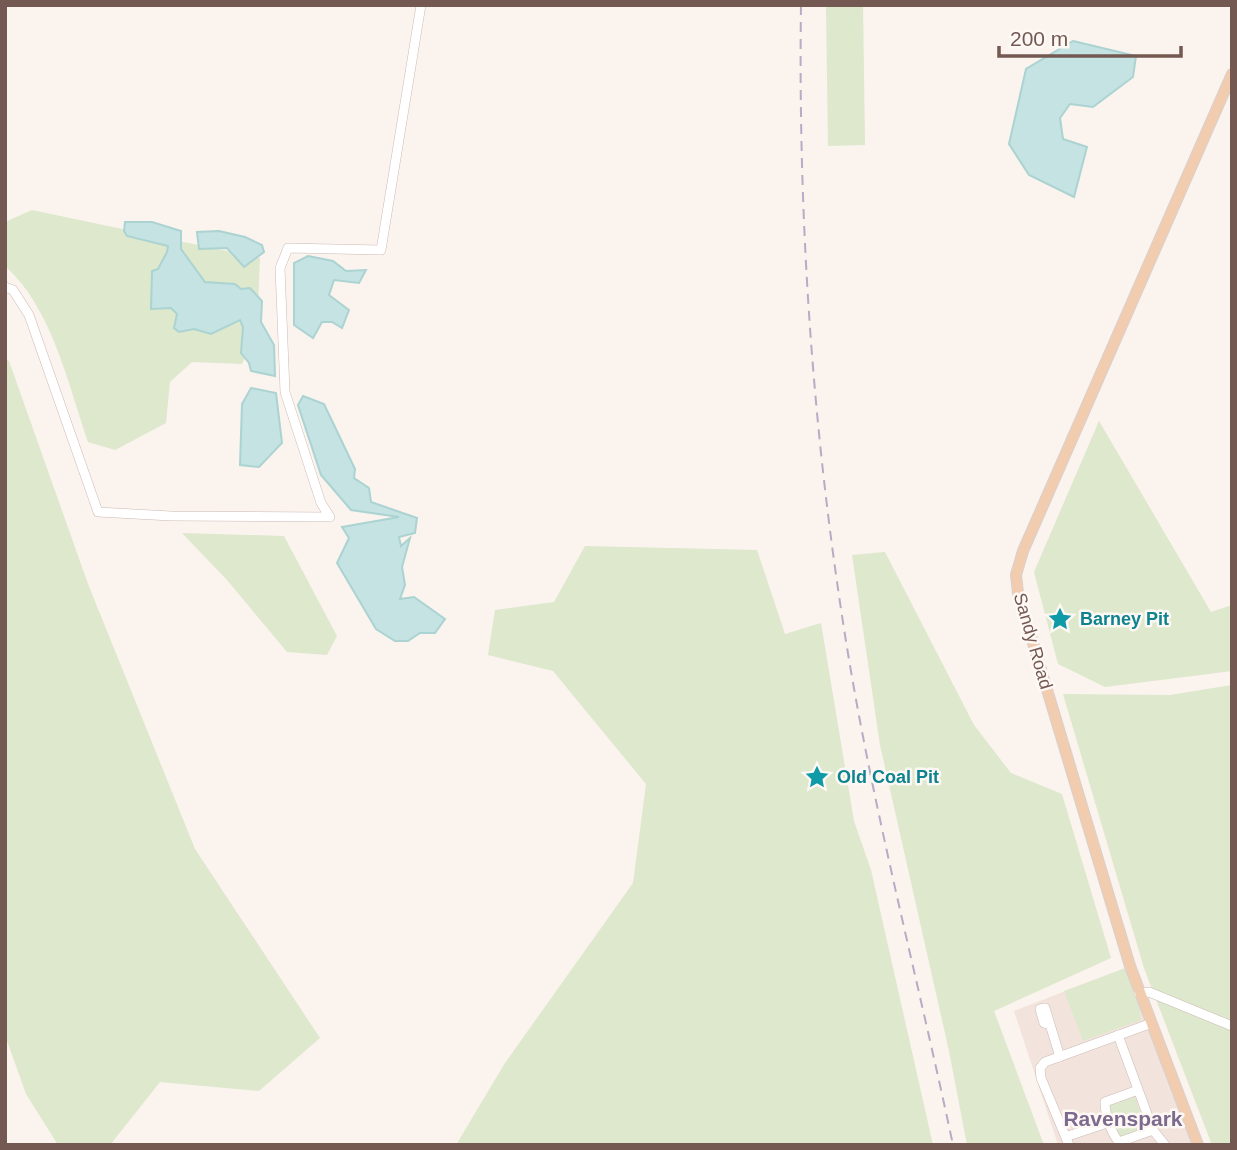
<svg xmlns="http://www.w3.org/2000/svg" width="1237" height="1150" font-family="Helvetica,sans-serif">
  <style>
    .residential { fill: #f2e4dd }
    .green { fill: #dde8cd }
    .water { fill: #c4e3e2; stroke: #abd3d2; stroke-width: 2 }
    .lines { fill: none; stroke-linecap: round; stroke-linejoin: round }
    .minor-casing { stroke: #ccbab4; stroke-width: 10 }
    .major-casing { stroke: #d8d0cf; stroke-width: 12 }
    .minor { stroke: #fff; stroke-width: 9 }
    .major { stroke: #f1ccaf; stroke-width: 10 }
    .rail { stroke: #b5acc5; stroke-width: 2; stroke-dasharray: 10 7; stroke-linecap: butt }
    .labels { text-anchor: middle; dominant-baseline: central; stroke-width: 5; stroke-linejoin: round; paint-order: stroke }
    .culture-label { font-size: 18px; font-weight: bold; fill: #0d838f; stroke: #fef8f4; text-anchor: start }
    .street-label { font-size: 18px; fill: #745852; stroke: #fef8f4 }
    .quarter-label { font-size: 21px; font-weight: bold; fill: #7c6b8f; stroke: #fef8f4 }
  </style>
  <rect width="100%" height="100%" fill="#fbf3ee"/>
  <!-- residential -->
  <polygon class="residential" points="1130,966 1198,1145 1058,1145 1014,1011"/>
  <!-- green -->
  <g class="green">
    <polygon points="826,5 863,5 865,145 828,146"/>
    <path d="M32,210L260,258L257,329L242,364L192,362L170,382L166,423L115,450L88,442C68,384 52,308 5,266V222Z"/>
    <polygon points="5,359 9,361 88,584 195,849 320,1038 259,1091 160,1082 110,1145 58,1145 26,1094 5,1035"/>
    <polygon points="1099,421 1211,612 1232,605 1232,671 1105,687 1058,664 1034,572"/>
    <polygon points="182,533 284,536 337,636 327,655 287,652 227,580"/>
    <polygon points="585,546 757,550 785,634 821,623 854,821 871,870 933,1145 456,1145 505,1063 633,883 646,784 553,671 488,655 495,610 554,602"/>
    <polygon points="885,552 974,725 1011,773 1062,794 1111,958 994,1011 1044,1145 967,1145 949,1051 880,745 852,555"/>
    <polygon points="1232,685 1232,1145 1212,1145 1144,968 1063,694 1170,695"/>
    <polygon points="1126,968 1139,1004 1141,1020 1083,1041 1064,991"/>
    <polygon points="1135,1097 1145,1128 1120,1137 1108,1106"/>
  </g>
  <!-- water -->
  <g class="water">
    <polygon points="1073,41 1136,56 1133,77 1093,107 1070,104 1060,118 1063,139 1087,147 1074,197 1029,175 1009,144 1026,69"/>
    <polygon points="125,222 152,222 181,231 181,249 205,282 235,284 241,289 250,288 262,301 261,322 274,345 275,376 251,371 249,363 241,353 243,327 240,320 211,334 194,329 179,332 174,328 177,314 171,308 151,309 152,271 158,269 167,252 168,246 127,236 124,231"/>
    <polygon points="219,231 245,237 262,245 264,252 244,267 227,248 199,249 197,232"/>
    <polygon points="308,256 333,261 346,271 366,270 359,283 334,280 329,295 349,310 342,328 332,322 322,322 313,338 294,325 294,263"/>
    <polygon points="251,388 276,393 282,443 259,467 240,465 242,404"/>
    <polygon points="303,396 324,404 355,469 354,478 369,488 371,502 417,518 415,533 399,537 401,546 410,538 402,567 405,585 400,599 414,597 445,619 435,633 420,633 408,641 395,641 376,629 337,563 349,538 342,527 399,517 351,510 321,475 298,405"/>
  </g>
  <g class="lines">
    <!-- minor casing -->
    <g class="minor-casing">
      <g id="minor">
        <polyline points="5,287 13,290 29,315 98,512 171,516 330,517 321,503 285,392 280,268 288,248 381,250 421,5"/>
        <polyline points="1139,993 1149,992 1232,1026"/>
        <polyline points="1049,1024 1044,1023 1040,1009 1045,1008 1060,1057"/>
        <path d="M1118,1035L1153,1130L1119,1142C1111,1133 1105,1114 1105,1102L1138,1090"/>
        <polyline points="1153,1130 1165,1145"/>
        <polyline points="1068,1136 1110,1122"/>
        <polyline points="1069,1145 1041,1078 1040,1068 1045,1062 1152,1023"/>
      </g>
    </g>
    <!-- major casing -->
    <g class="major-casing">
      <polyline id="major" points="1198,1145 1130,966 1018,593 1016,575 1023,551 1232,74"/>
    </g>
    <!-- minor -->
    <use href="#minor" class="minor"/>
    <!-- major -->
    <use href="#major" class="major"/>
    <!-- rail -->
    <path class="rail" d="M801,5C798,215 812,427 845,635C872,806 917,975 953,1145"/>
  </g>
  <!-- icons -->
  <defs>
    <g id="sight-bare" transform="scale(1.89)"><path d="M0-6L1.8-2.2L6-1.7L2.9 1.2L3.7 5.4L0 3.3L-3.7 5.4L-2.9 1.2L-6-1.7L-1.8-2.2Z" fill="#0f9aa8" stroke="#fef8f4" stroke-width="2.5" paint-order="stroke"/></g>
  </defs>
  <g fill-rule="evenodd">
    <use href="#sight-bare" x="1060" y="619"/>
    <use href="#sight-bare" x="817" y="777"/>
  </g>
  <g class="labels">
    <!-- culture labels -->
    <g class="culture-label">
      <text x="1080" y="619">Barney Pit</text>
      <text x="837" y="777">Old Coal Pit</text>
    </g>
    <!-- street labels -->
    <g class="street-label">
      <text transform="translate(1033 641) rotate(74)">Sandy Road</text>
    </g>
    <!-- quarter labels -->
    <g class="quarter-label">
      <text x="1123" y="1118">Ravenspark</text>
    </g>
  </g>
  <!-- border -->
  <rect width="1237" height="1150" fill="none" stroke="#745852" stroke-width="14"/>
  <!-- scale -->
  <path d="M999 46v10h182v-10" fill="none" stroke="#745852" stroke-width="3.5"/>
  <text x="1010" y="46" font-size="21" fill="#745852" stroke="#fef8f4" stroke-width="5" paint-order="stroke">200 m</text>
</svg>
